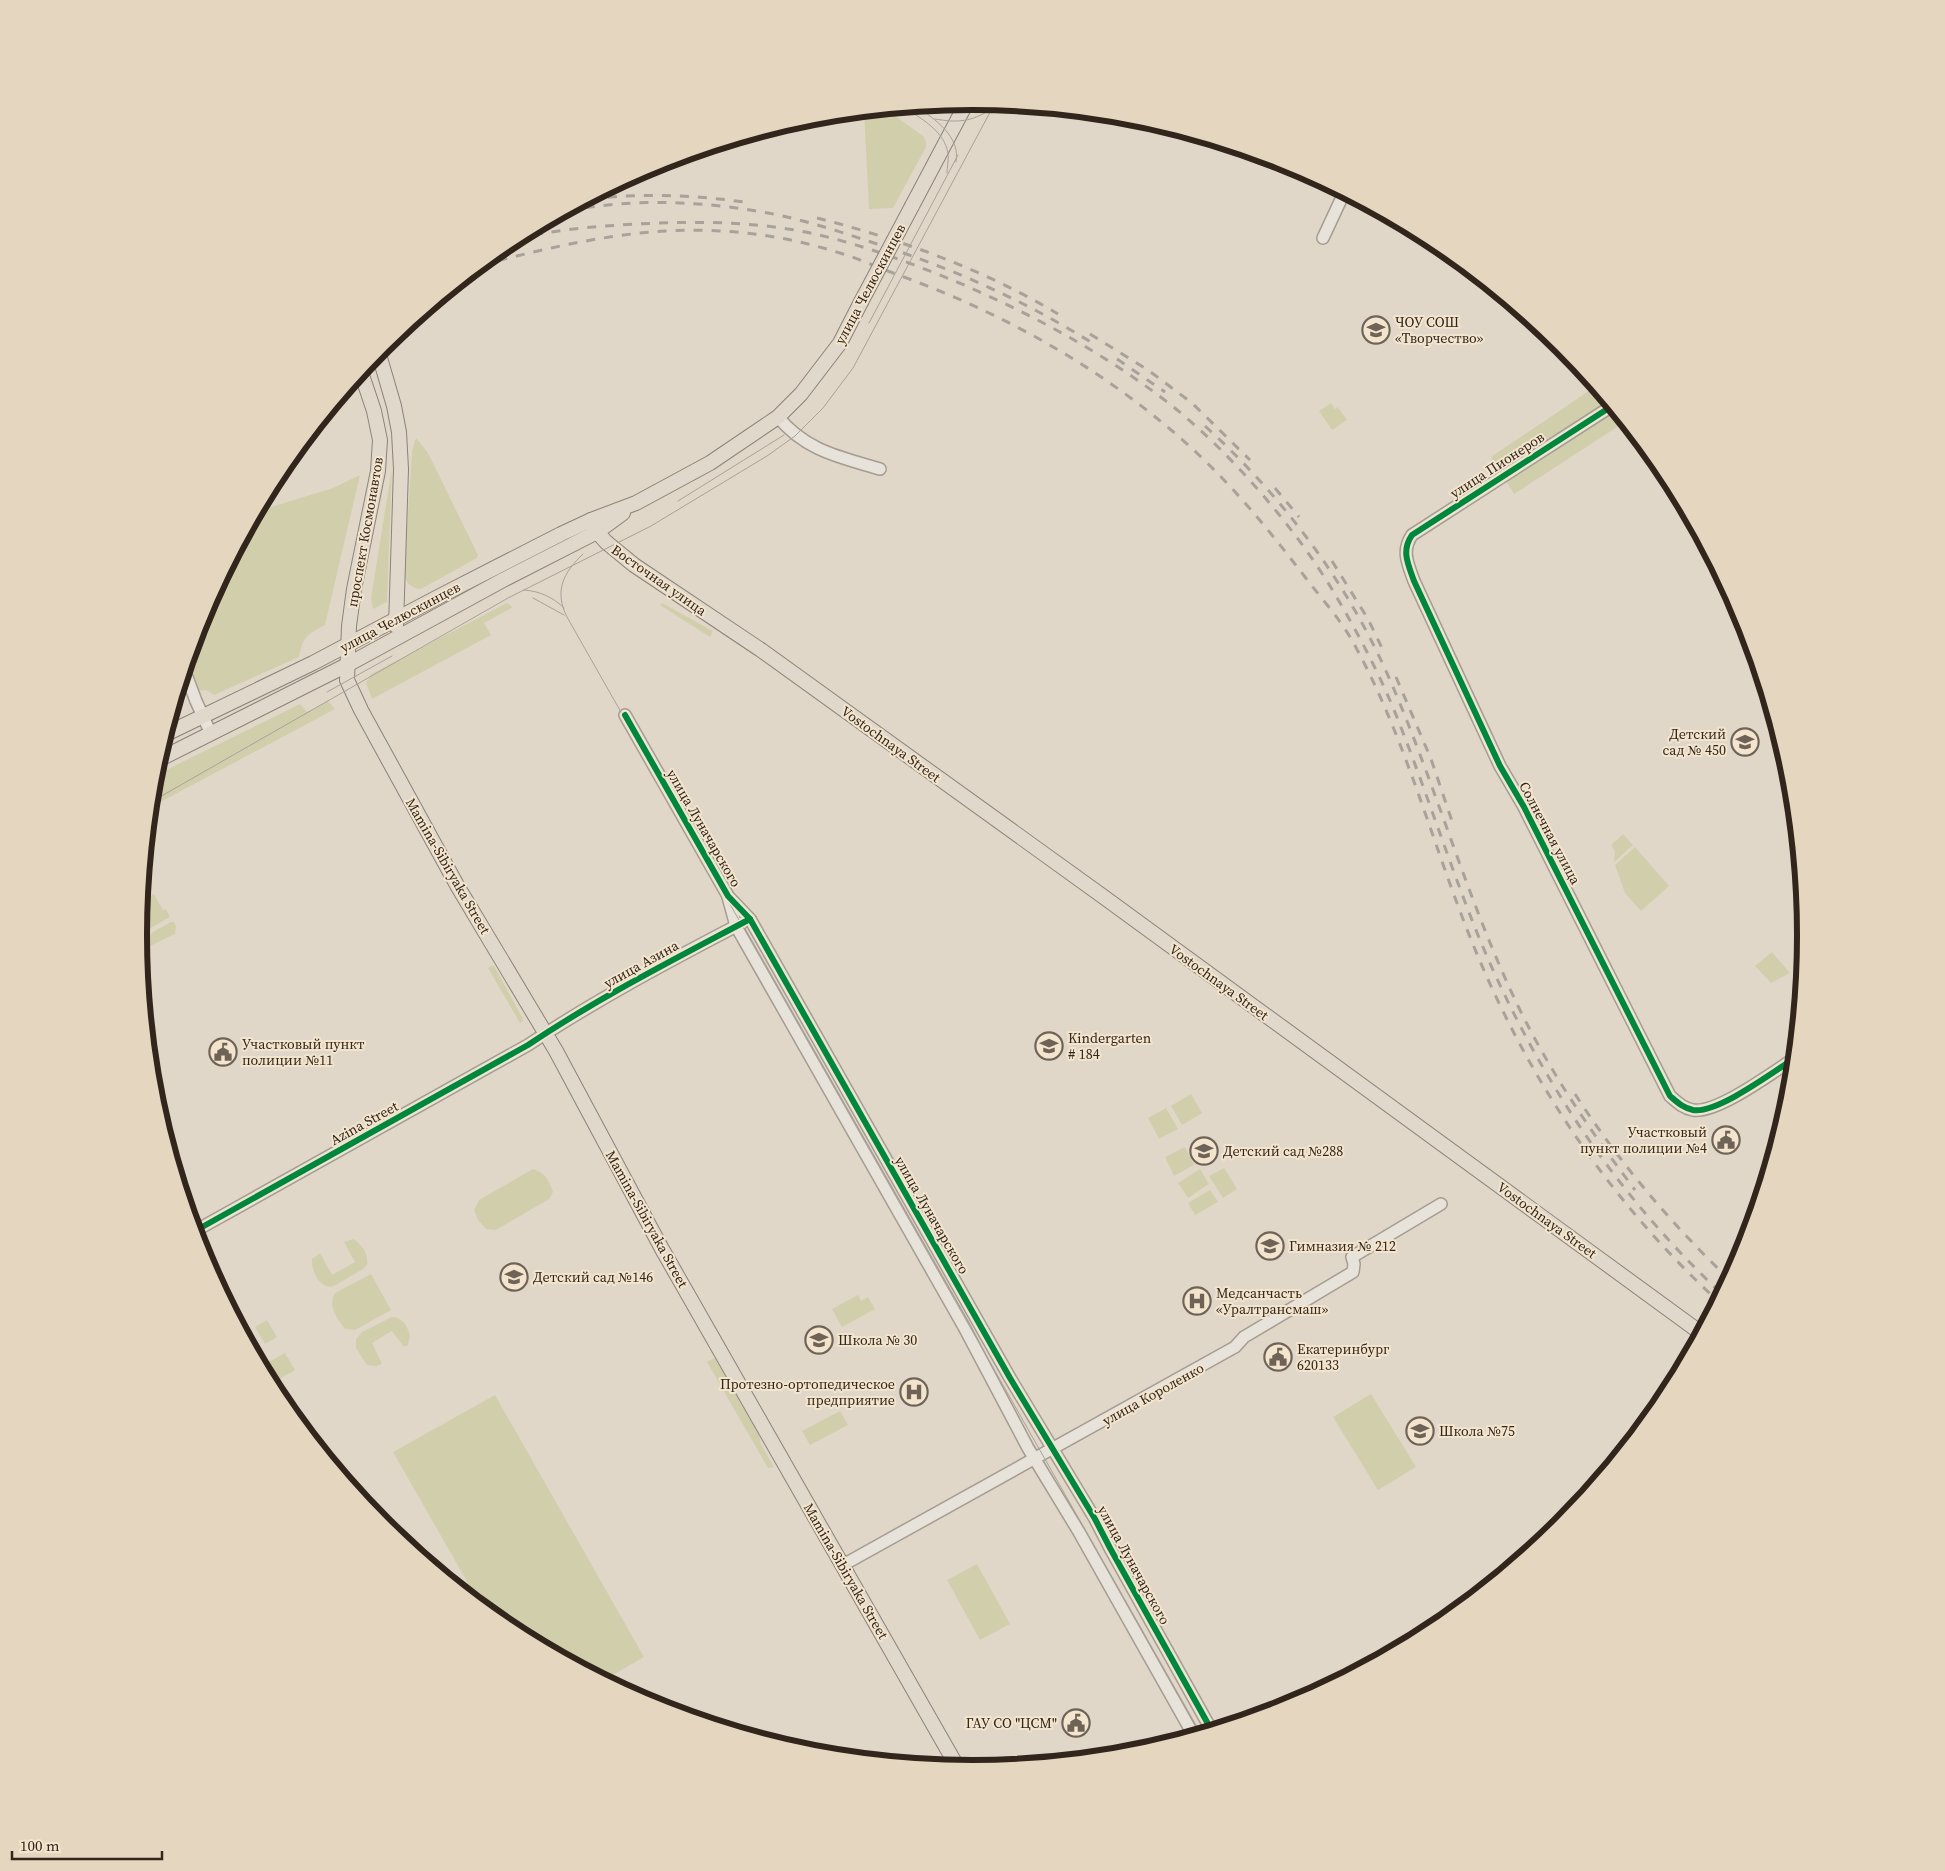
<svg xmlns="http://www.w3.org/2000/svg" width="1945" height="1871" font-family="'Source Serif 4',serif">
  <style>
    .green { fill: #d1cfab }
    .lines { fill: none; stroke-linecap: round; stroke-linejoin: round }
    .minor-casing { stroke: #a59c92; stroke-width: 14 }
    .major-casing { stroke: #8b8279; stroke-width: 16 }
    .minor { stroke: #e8e3da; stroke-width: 11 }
    .major { stroke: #e0d8cb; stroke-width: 14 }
    .tram { stroke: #a8a29b; stroke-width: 1 }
    .rail { stroke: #a8a29b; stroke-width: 3; stroke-dasharray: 9 9; stroke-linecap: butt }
    .major-bridge-casing { stroke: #8b8279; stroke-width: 16; stroke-linecap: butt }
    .major-bridge { stroke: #e0d8cb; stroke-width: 14 }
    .cycleway-casing { stroke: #f3e5cd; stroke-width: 9 }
    .cycleway { stroke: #00873e; stroke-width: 6 }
    .labels { text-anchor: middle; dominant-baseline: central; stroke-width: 4; stroke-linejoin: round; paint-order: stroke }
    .street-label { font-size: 14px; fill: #32251c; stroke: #f3e5cd }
    .poi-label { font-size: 14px; fill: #32251c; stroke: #f3e5cd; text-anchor: start }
    .rim { fill: none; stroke: #32251c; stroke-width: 6 }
  </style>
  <rect width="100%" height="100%" fill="#e0d7c8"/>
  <!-- green -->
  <g class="green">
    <polygon points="887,110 923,136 926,142 926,147 893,208 869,209 864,112"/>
    <polygon points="1596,386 1625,422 1514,494 1491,457"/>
    <polygon points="1331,403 1335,409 1338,407 1347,420 1332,430 1319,411"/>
    <path d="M416,438L428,453L478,555L477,558L421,589C411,588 406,584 404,573L412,451Z"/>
    <polygon points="392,468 387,602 373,609 371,598"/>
    <path d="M360,475L325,625C307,635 303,636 299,657L214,695L206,690L195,691L187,664L202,616L258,511L333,488Z"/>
    <polygon points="507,603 513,607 484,623 491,635 372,699 366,683 371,674"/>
    <polygon points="662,603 713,631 710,637 660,605"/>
    <polygon points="328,701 335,709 151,807 154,776 300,704 307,712"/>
    <polygon points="1623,834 1633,845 1614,862 1615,851 1611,845"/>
    <polygon points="1635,847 1669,886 1641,911 1625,893 1615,865"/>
    <polygon points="154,894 163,910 166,909 170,917 138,935 141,909 146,906 143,900"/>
    <polygon points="171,922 174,922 176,926 175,934 150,946 139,943 139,940"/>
    <polygon points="1772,952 1790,973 1771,983 1755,966"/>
    <polygon points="492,966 494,966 522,1017 523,1021 520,1023 488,968"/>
    <polygon points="1191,1094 1202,1113 1182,1125 1171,1106"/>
    <polygon points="1166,1108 1178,1129 1159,1139 1148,1118"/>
    <polygon points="1185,1147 1194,1165 1174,1176 1165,1157"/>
    <polygon points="1224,1168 1237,1189 1223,1198 1209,1176"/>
    <path d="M533,1169C545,1173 549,1180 553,1192L549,1199L496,1230L486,1229L478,1220L474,1210L479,1200Z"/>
    <polygon points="1200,1169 1209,1184 1188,1198 1178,1183"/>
    <polygon points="1210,1190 1218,1202 1195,1215 1188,1203"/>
    <path d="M353,1239C362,1244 369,1255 367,1265L363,1269L334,1286C320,1290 311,1271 312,1259L320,1253L332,1275L355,1262L344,1242Z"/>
    <path d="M371,1274L391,1310L355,1330L345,1329C337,1319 327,1305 335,1293Z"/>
    <polygon points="858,1295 861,1301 868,1297 875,1309 842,1327 832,1309"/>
    <path d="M392,1317C403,1317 408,1327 410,1336L408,1345L404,1347L392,1331L372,1343L382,1364L376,1366L367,1365L356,1348V1339L362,1332Z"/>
    <polygon points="267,1320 277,1337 265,1344 255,1327"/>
    <polygon points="285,1353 295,1370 271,1384 261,1366"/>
    <polygon points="715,1358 759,1435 761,1444 774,1467 768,1468 707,1362"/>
    <polygon points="1371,1394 1416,1467 1378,1490 1333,1417"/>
    <polygon points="495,1395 644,1657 604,1680 509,1629 481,1606 393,1452"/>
    <polygon points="840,1411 848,1425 810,1445 802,1431"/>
    <polygon points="977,1564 1010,1624 980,1640 947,1580"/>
  </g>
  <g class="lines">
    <!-- minor casing -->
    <g class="minor-casing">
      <g id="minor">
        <polyline points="1323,238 1344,193"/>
        <path d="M1612,406L1412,535C1401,551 1408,564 1414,581L1500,766L1524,807L1670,1096C1677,1102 1683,1108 1693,1110C1717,1114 1773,1072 1795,1058"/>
        <path d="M778,417C806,451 840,457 880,469"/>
        <polyline points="185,672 196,701 211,734"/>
        <polyline points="625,715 728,896 750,919 1010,1378 1095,1519 1110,1548 1212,1731"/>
        <polyline points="728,897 736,926 964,1327 1028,1448 1079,1532 1194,1736"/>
        <path d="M195,1231L528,1045C596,1000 669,961 742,923"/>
        <polyline points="843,1565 1235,1347 1244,1337 1353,1272 1354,1264 1352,1257 1441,1204"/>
      </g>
    </g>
    <!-- major casing -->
    <g class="major-casing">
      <g id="major">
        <polyline points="912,206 967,102"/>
        <polyline points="378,351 394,406 399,432 401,469 396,626"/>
        <polyline points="361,372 374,411 380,440 378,471 354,589 349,626 347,680 361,710 458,887 556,1051 662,1249 958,1768"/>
        <polyline points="591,520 597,532 606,542 634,565 761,650 1101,895 1701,1333"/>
        <polyline points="166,734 313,663 436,598 561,534 591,520 636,503 710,463 778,417 801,394 840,343 861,302"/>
        <polyline points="158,760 347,665 503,580 597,532 623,513"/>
      </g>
    </g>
    <!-- minor -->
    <use href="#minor" class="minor"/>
    <!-- major -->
    <use href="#major" class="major"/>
    <!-- tram -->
    <g class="tram">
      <path d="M917,107C935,119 961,137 956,162"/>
      <path d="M905,108C922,119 944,131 948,153C949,159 947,167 947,173"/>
      <path d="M935,119C959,123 970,122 992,109"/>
      <polyline points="869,323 958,155"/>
      <polyline points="678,501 784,435"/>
      <path d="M583,554C563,573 554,591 567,617L1201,1734"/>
      <path d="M524,590C539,591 553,597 564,608"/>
      <polyline points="533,598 564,615"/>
      <polyline points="327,692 392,656"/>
      <polyline points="151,802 508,598 651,526 767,456 795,436 823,408 853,368 995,103"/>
    </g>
    <!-- rail -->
    <g class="rail">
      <path d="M590,199C641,193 694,195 744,202"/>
      <path d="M568,211C632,198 703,201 768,213C805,220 841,232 877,244C954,269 1028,302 1097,346"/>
      <path d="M817,218C900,239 985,270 1058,314"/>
      <path d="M516,238C551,231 586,227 621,225C685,221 752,220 815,234C863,245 911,263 957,282C1032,314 1106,354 1171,405C1230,452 1294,526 1333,591C1358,633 1382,678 1400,725C1428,796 1451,869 1480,940C1536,1074 1616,1195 1722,1294"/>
      <path d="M481,265C559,245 639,226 720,231C762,233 803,241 843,254C860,259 876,267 893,273C1005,313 1112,373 1199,455C1239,493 1272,534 1305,577C1321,598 1340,619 1353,642C1405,736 1432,843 1472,942C1527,1078 1610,1202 1718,1301"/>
      <polyline points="1090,334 1148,370 1192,403 1250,460"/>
      <polyline points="1117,359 1165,392"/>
      <path d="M1205,426C1280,494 1344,578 1386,671C1435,781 1466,898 1518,1006C1550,1072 1591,1132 1635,1190"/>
      <polyline points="1275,488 1299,517"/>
      <polyline points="1332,561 1368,619 1382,648"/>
      <polyline points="1396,677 1431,759 1452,821"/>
      <path d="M1575,1094C1619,1162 1671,1224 1730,1280"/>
    </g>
    <!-- major-bridge casing -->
    <g class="major-bridge-casing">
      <polyline id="major-bridge" points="861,302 912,206"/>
    </g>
    <!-- major-bridge -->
    <use href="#major-bridge" class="major-bridge"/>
    <!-- cycleway casing -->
    <g class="cycleway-casing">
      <g id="cycleway">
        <path d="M1612,406L1412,535C1401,551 1408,564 1414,581L1500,766L1524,807L1670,1096C1677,1102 1683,1108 1693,1110C1717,1114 1773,1072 1795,1058"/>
        <polyline points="625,715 728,896 750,919 1010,1378 1095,1519 1110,1548 1212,1731"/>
        <path d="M195,1231L528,1045C598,998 675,959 750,919"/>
      </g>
    </g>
    <!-- cycleway -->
    <use href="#cycleway" class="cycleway"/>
  </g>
  <!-- icons -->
  <defs>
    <g id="school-ring" transform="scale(1.4375)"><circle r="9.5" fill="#f3e5cd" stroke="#6f6358" stroke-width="1.5"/><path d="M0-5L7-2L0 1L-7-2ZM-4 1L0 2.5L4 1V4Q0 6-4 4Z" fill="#6f6358"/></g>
    <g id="civic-ring" transform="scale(1.4375)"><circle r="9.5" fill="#f3e5cd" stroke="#6f6358" stroke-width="1.5"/><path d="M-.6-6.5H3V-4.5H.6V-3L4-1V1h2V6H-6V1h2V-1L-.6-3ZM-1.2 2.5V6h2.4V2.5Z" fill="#6f6358"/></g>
    <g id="hospital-ring" transform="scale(1.4375)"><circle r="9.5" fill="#f3e5cd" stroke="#6f6358" stroke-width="1.5"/><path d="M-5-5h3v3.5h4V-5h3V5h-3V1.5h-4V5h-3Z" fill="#6f6358"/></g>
  </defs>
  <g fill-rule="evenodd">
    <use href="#school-ring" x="1376" y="330"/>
    <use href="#school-ring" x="1745" y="742"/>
    <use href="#school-ring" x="1049" y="1046"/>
    <use href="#civic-ring" x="223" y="1052"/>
    <use href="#civic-ring" x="1726" y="1140"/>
    <use href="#school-ring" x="1204" y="1151"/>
    <use href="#school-ring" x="1270" y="1246"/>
    <use href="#school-ring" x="514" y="1277"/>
    <use href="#hospital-ring" x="1197" y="1301"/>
    <use href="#school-ring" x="819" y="1340"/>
    <use href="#civic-ring" x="1278" y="1357"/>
    <use href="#hospital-ring" x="914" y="1392"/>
    <use href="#school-ring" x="1420" y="1431"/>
    <use href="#civic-ring" x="1076" y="1723"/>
  </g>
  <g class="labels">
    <!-- street labels -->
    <g class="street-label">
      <text transform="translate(870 284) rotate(-62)">улица Челюскинцев</text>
      <text transform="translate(1497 465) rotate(-33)">улица Пионеров</text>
      <text transform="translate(365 532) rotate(-80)">проспект Космонавтов</text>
      <text transform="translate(659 580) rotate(35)">Восточная улица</text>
      <text transform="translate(400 617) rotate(-28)">улица Челюскинцев</text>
      <text transform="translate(891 744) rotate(36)">Vostochnaya Street</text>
      <text transform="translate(704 828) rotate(60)">улица Луначарского</text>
      <text transform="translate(1550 833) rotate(62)">Солнечная улица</text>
      <text transform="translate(448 866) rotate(60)">Mamina-Sibiryaka Street</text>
      <text transform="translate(641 964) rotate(-29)">улица Азина</text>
      <text transform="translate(1219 982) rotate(36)">Vostochnaya Street</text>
      <text transform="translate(364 1123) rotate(-29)">Azina Street</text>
      <text transform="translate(932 1215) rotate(60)">улица Луначарского</text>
      <text transform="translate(647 1219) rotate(61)">Mamina-Sibiryaka Street</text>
      <text transform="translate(1547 1220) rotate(36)">Vostochnaya Street</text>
      <text transform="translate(1153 1394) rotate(-29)">улица Короленко</text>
      <text transform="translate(1134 1565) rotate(61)">улица Луначарского</text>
      <text transform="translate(846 1571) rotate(60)">Mamina-Sibiryaka Street</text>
    </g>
    <!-- poi labels -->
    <g class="poi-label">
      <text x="1395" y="322">ЧОУ СОШ<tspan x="1395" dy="16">«Творчество»</tspan></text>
      <text x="1726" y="734" text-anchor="end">Детский<tspan x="1726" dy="16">сад № 450</tspan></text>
      <text x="1068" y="1038">Kindergarten<tspan x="1068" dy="16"># 184</tspan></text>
      <text x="242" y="1044">Участковый пункт<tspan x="242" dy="16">полиции №11</tspan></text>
      <text x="1707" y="1132" text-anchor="end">Участковый<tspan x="1707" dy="16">пункт полиции №4</tspan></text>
      <text x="1223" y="1151">Детский сад №288</text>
      <text x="1289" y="1246">Гимназия № 212</text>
      <text x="533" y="1277">Детский сад №146</text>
      <text x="1216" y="1293">Медсанчасть<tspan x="1216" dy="16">«Уралтрансмаш»</tspan></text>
      <text x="838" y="1340">Школа № 30</text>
      <text x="1297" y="1349">Екатеринбург<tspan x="1297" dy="16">620133</tspan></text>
      <text x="895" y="1384" text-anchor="end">Протезно-ортопедическое<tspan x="895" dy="16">предприятие</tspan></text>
      <text x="1439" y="1431">Школа №75</text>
      <text x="1057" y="1723" text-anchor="end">ГАУ СО "ЦСМ"</text>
    </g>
  </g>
  <!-- crop -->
  <path d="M0 0H1945V1871H0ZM147 935a825 825 0 1 1 1650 0a825 825 0 1 1-1650 0Z" fill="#e4d6bf" fill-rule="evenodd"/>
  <path class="rim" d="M147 935a825 825 0 1 1 1650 0a825 825 0 1 1-1650 0Z"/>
  <!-- scale -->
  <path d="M12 1851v8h150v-8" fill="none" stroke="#32251c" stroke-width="2.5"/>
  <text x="20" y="1851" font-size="15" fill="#32251c" stroke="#f3e5cd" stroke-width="4" paint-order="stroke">100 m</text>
</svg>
